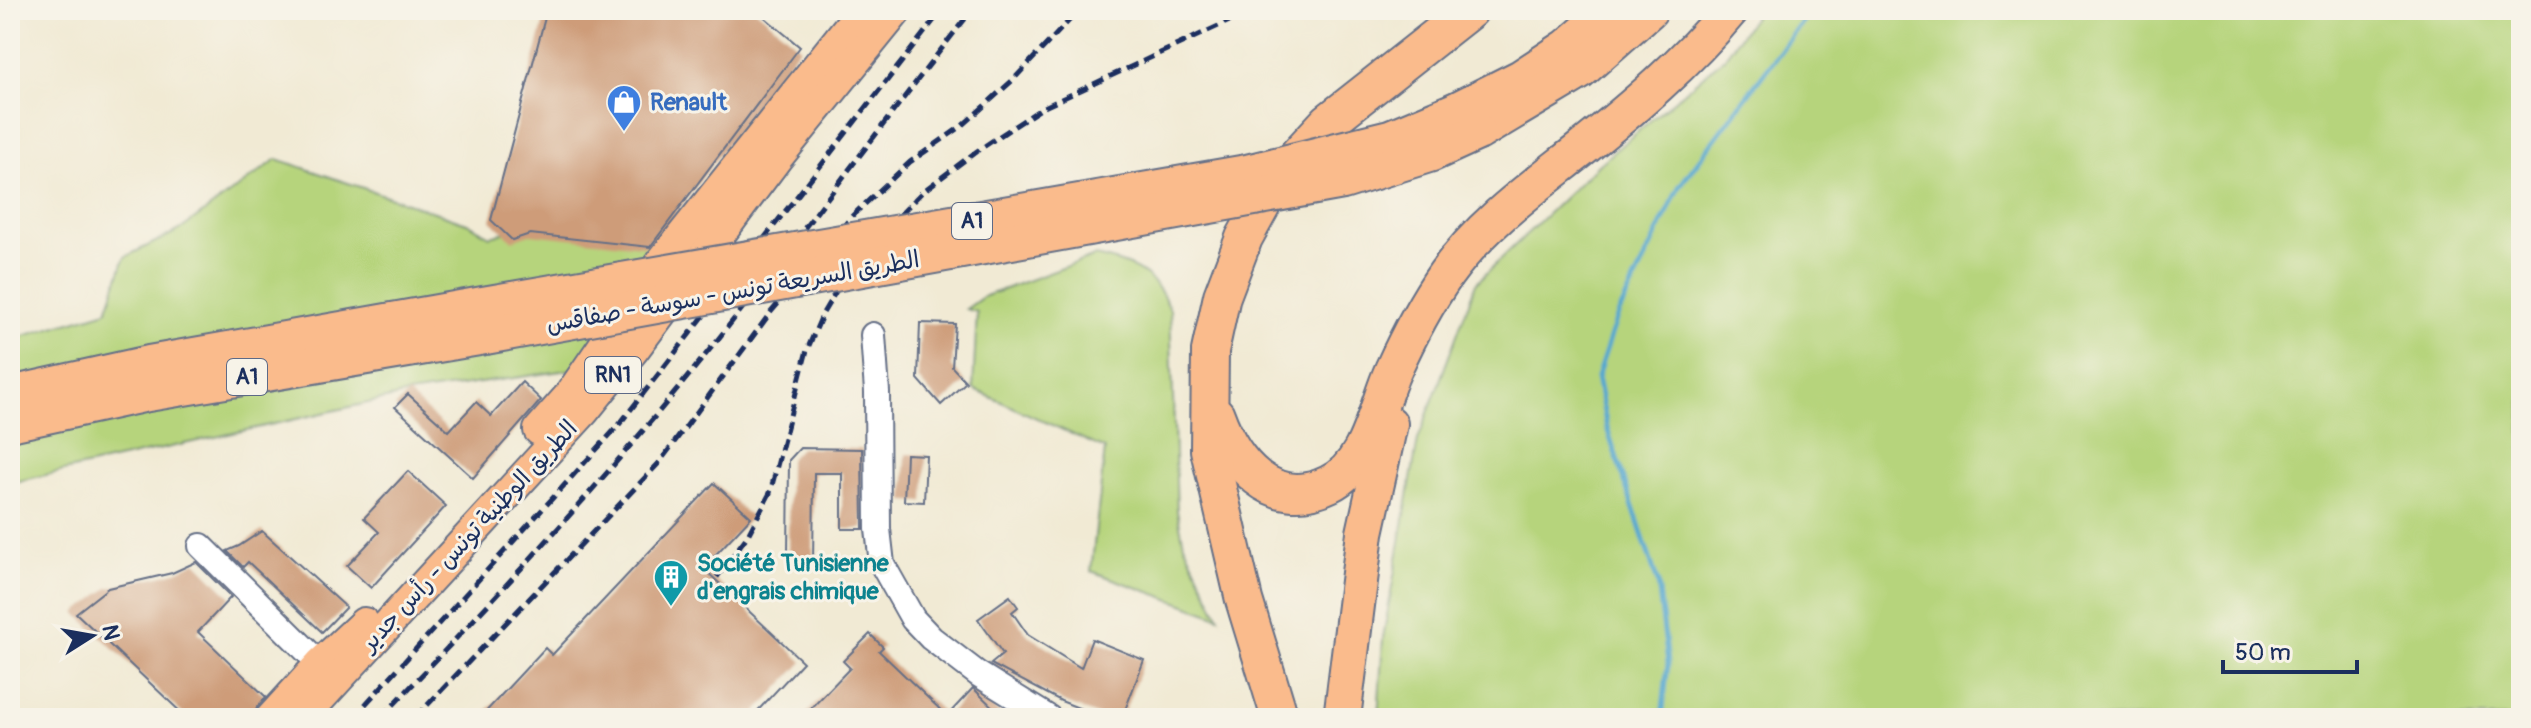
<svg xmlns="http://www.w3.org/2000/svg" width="2531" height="728" font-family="Pangolin,'Playpen Sans Arabic',sans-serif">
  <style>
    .green { fill: #b6d47b; stroke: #68826c; stroke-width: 2 }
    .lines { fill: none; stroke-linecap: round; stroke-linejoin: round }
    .stream { stroke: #54a7cf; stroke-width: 5 }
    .building { fill: #ce9c79 }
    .minor-casing { stroke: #667087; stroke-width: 28 }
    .major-casing { stroke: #667087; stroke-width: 34 }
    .highway-casing { stroke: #667087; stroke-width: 40 }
    .minor { stroke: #fff; stroke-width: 24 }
    .major { stroke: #fabb8c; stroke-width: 30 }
    .highway { stroke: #fabb8c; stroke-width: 36 }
    .rail { stroke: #1b2f5e; stroke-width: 5; stroke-dasharray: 12 6; stroke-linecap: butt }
    .highway-bridge-casing { stroke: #667087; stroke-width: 40; stroke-linecap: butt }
    .highway-bridge { stroke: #fabb8c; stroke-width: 36 }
    .labels { text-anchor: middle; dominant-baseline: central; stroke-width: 6; stroke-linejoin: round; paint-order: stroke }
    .shield { fill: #f7f3e8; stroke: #5d6a87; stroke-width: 2 }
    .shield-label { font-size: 22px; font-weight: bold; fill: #1b2f5e }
    .shop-label { font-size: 24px; font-weight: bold; fill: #366cbe; stroke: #f7f3e8; text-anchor: start }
    .street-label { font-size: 24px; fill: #1b2f5e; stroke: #f7f3e8 }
    .culture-label { font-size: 24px; font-weight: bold; fill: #0d838f; stroke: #f7f3e8; text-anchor: start }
  </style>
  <rect width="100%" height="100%" fill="#f7f3e8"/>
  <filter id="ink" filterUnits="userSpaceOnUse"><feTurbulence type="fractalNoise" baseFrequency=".0125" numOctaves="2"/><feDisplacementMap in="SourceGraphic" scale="16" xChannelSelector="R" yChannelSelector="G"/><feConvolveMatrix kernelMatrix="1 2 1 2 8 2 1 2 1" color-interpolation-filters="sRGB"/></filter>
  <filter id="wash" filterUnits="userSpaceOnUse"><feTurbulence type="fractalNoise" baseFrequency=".006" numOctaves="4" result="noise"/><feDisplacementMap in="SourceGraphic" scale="32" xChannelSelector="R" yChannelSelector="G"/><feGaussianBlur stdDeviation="1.8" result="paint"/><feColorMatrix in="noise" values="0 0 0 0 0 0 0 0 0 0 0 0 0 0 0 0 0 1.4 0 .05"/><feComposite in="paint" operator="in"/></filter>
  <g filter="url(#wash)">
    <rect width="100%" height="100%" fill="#f1ead4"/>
    <!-- green -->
    <g class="green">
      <polygon points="1759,10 2521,10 2521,718 1378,718 1383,638 1418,440 1476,283 1598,165 1724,58"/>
      <polygon points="277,159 467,223 490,236 514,230 615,219 667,244 574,369 408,394 10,483 10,340 107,311 125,257 180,230"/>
      <path d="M1095,256C1132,264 1156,273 1170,310L1177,511L1184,544L1219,617L1091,571L1105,449L973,389L977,312L966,309L983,297Z"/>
    </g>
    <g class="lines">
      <!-- stream -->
      <polyline class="stream" points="1662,718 1668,663 1658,583 1607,428 1597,377 1617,317 1679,187 1811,10"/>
    </g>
    <g id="blocks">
      <!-- building -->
      <g class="building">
        <polygon points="547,10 756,10 800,47 650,247 530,234 512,240 491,220"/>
        <polygon points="920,323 955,324 952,367 966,382 941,405 918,379"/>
        <polygon points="522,382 541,400 473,478 395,407 408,394 449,431 476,402 491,416"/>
        <polygon points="800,448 862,449 863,529 842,529 842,473 814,473 813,566 801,566 788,555 789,460"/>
        <polygon points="906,454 926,455 924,502 904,501"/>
        <polygon points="408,471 446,506 371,588 347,566 379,532 364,518"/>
        <polygon points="714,483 751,517 703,568 803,662 751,718 480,718 545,648 552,655"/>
        <polygon points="262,531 346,607 322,632 248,562 243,567 227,551 239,546"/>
        <polygon points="196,562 231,597 198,632 266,697 257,707 254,718 187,718 76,613 108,588 172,573"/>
        <polygon points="1010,596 1018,607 1012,612 1028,635 1081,668 1092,639 1144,660 1122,718 1104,718 1061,701 991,664 1003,654 978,619"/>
        <polygon points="870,634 883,647 879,651 947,716 973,688 1004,718 802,718 850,668 843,661"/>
      </g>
    </g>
  </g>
  <g filter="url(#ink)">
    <use href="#blocks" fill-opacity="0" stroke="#667087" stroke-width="2"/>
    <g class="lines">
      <!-- minor casing -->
      <g class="minor-casing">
        <g id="minor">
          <polyline points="873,335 877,392 878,529 882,564 913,619 931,638 978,674 1049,718"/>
          <polyline points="201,546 320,664"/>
        </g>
      </g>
      <!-- major casing -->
      <g class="major-casing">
        <g id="major">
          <polyline points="539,430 569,396 661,262 862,10"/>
          <polyline points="271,718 320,664 364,623"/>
          <polyline points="302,718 584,411 634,349 777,158 897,10"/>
        </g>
      </g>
      <!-- highway casing -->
      <g class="highway-casing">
        <g id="highway">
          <polyline points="1455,111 1521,78 1568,47 1611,10"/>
          <polyline points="1478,132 1580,71 1649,10"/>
          <polyline points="10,395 149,364 483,305"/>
          <path d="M1216,415C1233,462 1272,512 1329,484C1369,465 1376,407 1393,370C1408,337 1425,304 1446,274C1482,224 1531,189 1579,151C1633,108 1686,63 1730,10"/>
          <polyline points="10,423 148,393 485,336"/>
          <polyline points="1280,718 1244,600 1209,450 1210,351 1222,296 1244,238 1278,176 1328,122 1470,10"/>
          <polyline points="1342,718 1365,533 1389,424"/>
        </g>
      </g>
      <!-- minor -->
      <use href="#minor" class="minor"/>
      <!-- major -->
      <use href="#major" class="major"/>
      <!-- highway -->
      <use href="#highway" class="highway"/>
      <!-- rail -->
      <g class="rail">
        <polyline points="717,577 748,535 770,493 807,350 823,313 851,266 922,192 977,151 1042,108 1253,10"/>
        <polyline points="353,718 618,426 942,10"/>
        <path d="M381,718C467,627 554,536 635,440C753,302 859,153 972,10"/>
        <polyline points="415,718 659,463 771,312 852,216 910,162 962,126 1013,80 1079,10"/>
      </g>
      <!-- highway-bridge casing -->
      <g class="highway-bridge-casing">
        <g id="highway-bridge">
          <polyline points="483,305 1247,173 1390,138 1455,111"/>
          <polyline points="485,336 1343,181 1432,153 1478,132"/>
        </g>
      </g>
      <!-- highway-bridge -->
      <use href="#highway-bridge" class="highway-bridge"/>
    </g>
  </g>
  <!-- icons -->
  <defs>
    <g id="shop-pin" transform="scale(1.8)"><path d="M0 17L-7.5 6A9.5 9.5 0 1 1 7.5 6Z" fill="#3f7fe0" stroke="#f7f3e8"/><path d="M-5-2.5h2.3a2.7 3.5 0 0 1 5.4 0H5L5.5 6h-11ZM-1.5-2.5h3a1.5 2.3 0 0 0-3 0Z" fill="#fff"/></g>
    <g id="building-pin" transform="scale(1.8)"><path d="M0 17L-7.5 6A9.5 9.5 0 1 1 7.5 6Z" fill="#0f9aa8" stroke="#f7f3e8"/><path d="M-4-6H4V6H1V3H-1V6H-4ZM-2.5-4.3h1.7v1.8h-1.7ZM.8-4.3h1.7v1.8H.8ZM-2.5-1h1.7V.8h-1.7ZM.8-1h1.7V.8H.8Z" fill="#fff"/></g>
  </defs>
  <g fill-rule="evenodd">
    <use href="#shop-pin" x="624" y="102"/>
    <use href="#building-pin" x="671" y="577"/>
  </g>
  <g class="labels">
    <!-- shield labels -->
    <g class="shield">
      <rect x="952" y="203" width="40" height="36" rx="6"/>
      <rect x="585" y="357" width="56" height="36" rx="6"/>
      <rect x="227" y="359" width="40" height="36" rx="6"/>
    </g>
    <g class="shield-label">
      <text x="972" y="221">A1</text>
      <text x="613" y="375">RN1</text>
      <text x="247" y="377">A1</text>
    </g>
    <!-- shop labels -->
    <g class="shop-label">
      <text x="650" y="102">Renault</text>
    </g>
    <!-- street labels -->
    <g class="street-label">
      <text transform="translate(733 292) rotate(-10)">الطريق السريعة تونس - سوسة - صفاقس</text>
      <text transform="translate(469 536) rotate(-47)">الطريق الوطنية تونس - رأس جدير</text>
    </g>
    <!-- culture labels -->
    <g class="culture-label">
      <text x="697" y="563">Société Tunisienne<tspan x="697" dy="28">d'engrais chimique</tspan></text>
    </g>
  </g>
  <!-- margin -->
  <rect width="2531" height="728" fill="none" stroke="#f7f3e8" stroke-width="40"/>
  <!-- north arrow -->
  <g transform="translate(92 636) rotate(79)" stroke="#f7f3e8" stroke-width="6" paint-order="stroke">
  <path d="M0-6L14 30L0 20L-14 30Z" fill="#1b2f5e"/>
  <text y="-12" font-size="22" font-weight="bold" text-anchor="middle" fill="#1b2f5e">N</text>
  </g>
  <!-- scale -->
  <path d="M2223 660v12h134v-12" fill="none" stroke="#1b2f5e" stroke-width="4"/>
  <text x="2235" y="660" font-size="24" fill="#1b2f5e" stroke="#f7f3e8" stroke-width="6" paint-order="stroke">50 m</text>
</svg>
